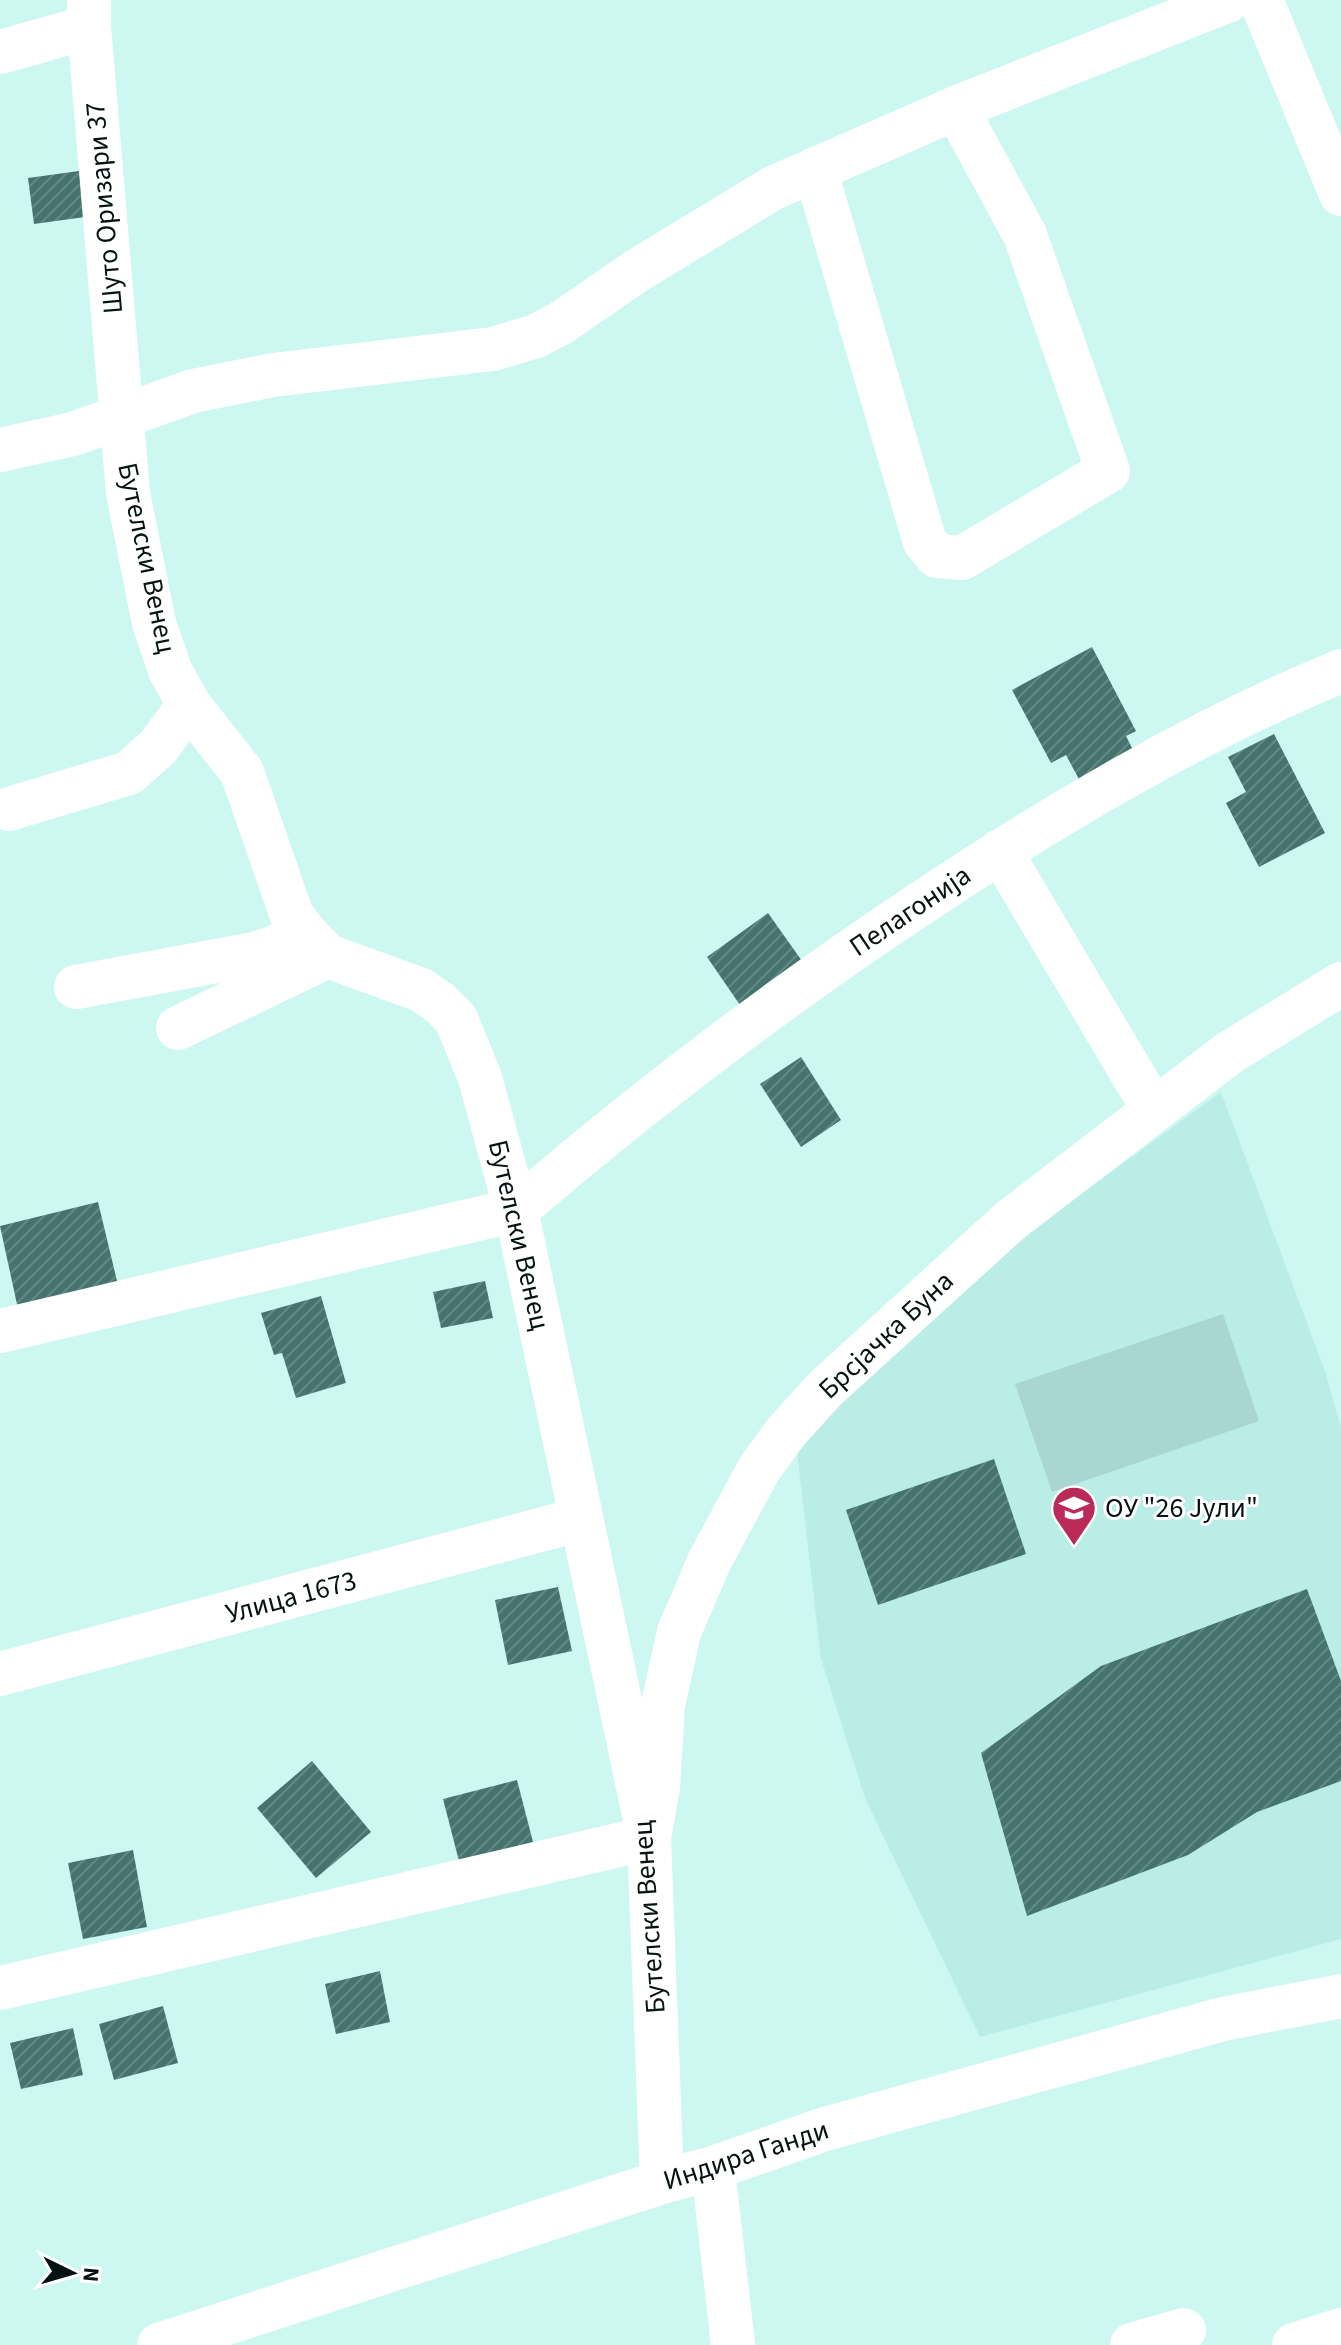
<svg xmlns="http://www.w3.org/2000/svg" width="1341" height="2345" font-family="'Source Sans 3',sans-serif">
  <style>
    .built { fill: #b9ede6 }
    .grass { fill: #a9d6d0 }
    .building { fill: url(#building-hatch) }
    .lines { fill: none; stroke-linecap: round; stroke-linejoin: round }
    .minor { stroke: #fff; stroke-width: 44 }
    .labels { text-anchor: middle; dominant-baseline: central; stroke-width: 6; stroke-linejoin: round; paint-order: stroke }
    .street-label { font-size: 28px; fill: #041211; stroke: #fff }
    .poi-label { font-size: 28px; fill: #041211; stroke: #fff; text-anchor: start }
  </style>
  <defs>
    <pattern id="building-hatch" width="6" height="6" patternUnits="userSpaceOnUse" patternTransform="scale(2)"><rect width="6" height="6" fill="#45746f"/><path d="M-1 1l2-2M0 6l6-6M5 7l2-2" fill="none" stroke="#668885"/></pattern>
  </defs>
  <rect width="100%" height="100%" fill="#cdf8f2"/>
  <!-- built -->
  <polygon class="built" points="1221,1092 1326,1374 1341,1427 1341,1939 980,2037 865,1798 821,1659 795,1435 963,1280"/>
  <!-- grass -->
  <polygon class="grass" points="1223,1314 1259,1421 1052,1492 1015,1384"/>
  <!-- building -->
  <g class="building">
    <polygon points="79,171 85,217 34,224 28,178"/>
    <polygon points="1092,647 1136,731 1126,736 1134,752 1080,781 1066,755 1051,763 1012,690"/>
    <polygon points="1274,734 1325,833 1259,867 1226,803 1246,792 1228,757"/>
    <polygon points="768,913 802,961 740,1005 707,957"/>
    <polygon points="801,1057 841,1120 801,1147 760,1084"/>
    <polygon points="98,1202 118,1285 18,1309 0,1226"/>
    <polygon points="485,1281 493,1318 441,1328 433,1292"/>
    <polygon points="321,1296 346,1383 296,1398 282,1353 274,1355 261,1313"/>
    <polygon points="994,1459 1026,1554 878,1605 846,1510"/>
    <polygon points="558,1587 572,1651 508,1665 495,1600"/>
    <polygon points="1307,1589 1341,1681 1341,1781 1257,1812 1188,1855 1027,1916 981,1753 1101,1666"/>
    <polygon points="312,1761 371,1832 316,1878 257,1808"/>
    <polygon points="517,1780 533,1842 459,1861 443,1799"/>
    <polygon points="133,1850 147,1927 83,1939 68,1863"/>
    <polygon points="380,1971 390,2022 336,2034 325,1984"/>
    <polygon points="163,2006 178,2063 114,2080 99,2024"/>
    <polygon points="73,2028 83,2075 21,2089 10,2043"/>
  </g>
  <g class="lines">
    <!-- minor -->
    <g class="minor">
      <polyline points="89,0 89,27 128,493 154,623 170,670 189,705 242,772 292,916 307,935 328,956 421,990 440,1003 456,1019 480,1078 516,1210 649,1838 662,2182"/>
      <polyline points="1261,0 1341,194"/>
      <polyline points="0,52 89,27"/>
      <polyline points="815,169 925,542 937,556 962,558 1108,471 1025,235 956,108"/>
      <polyline points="0,450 73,434 193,391 273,375 493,349 536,336 561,323 638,270 773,188 956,108 1229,0"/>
      <polyline points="9,809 129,773 158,747 189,705"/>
      <polyline points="1000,851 1154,1110"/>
      <polyline points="76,987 255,954 307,935"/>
      <polyline points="178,1028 328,956"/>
      <path d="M0,1331L516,1210C643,1101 777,999 917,906C1052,816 1191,733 1341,671"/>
      <polyline points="0,1674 581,1519"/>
      <polyline points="0,1988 649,1838 658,1787 663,1705 679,1632 709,1562 759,1469 786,1432 825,1389 1011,1220 1229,1053 1341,984"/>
      <polyline points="713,2168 733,2345"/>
      <polyline points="159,2345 662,2182 713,2168 825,2129 1223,2019 1341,1996"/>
      <polyline points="1132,2345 1184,2330"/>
      <polyline points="1294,2345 1341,2330"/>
    </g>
  </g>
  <!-- icons -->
  <defs>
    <g id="school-pin" transform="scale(2.3)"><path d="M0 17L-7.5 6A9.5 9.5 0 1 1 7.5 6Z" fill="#ba2b59" stroke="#fff"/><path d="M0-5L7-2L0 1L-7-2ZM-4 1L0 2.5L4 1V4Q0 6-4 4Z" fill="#fff"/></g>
  </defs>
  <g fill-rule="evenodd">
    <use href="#school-pin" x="1074" y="1508"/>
  </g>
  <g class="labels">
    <!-- street labels -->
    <g class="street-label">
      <text transform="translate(104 208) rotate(-95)">Шуто Оризари 37</text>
      <text transform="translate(147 558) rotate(78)">Бутелски Венец</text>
      <text transform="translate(910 911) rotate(-34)">Пелагонија</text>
      <text transform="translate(519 1235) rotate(77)">Бутелски Венец</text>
      <text transform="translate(886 1335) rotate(-43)">Брсјачка Буна</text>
      <text transform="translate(291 1597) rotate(-15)">Улица 1673</text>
      <text transform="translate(649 1917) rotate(-94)">Бутелски Венец</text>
      <text transform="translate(746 2155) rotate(-18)">Индира Ганди</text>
    </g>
    <!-- poi labels -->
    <g class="poi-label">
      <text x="1105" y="1508">ОУ "26 Јули"</text>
    </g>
  </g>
  <!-- north arrow -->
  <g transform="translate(72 2273) rotate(95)" stroke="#ffffff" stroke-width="6" paint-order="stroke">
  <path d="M0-6L14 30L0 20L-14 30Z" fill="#041211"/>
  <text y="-12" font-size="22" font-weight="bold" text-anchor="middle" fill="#041211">N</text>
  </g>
</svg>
